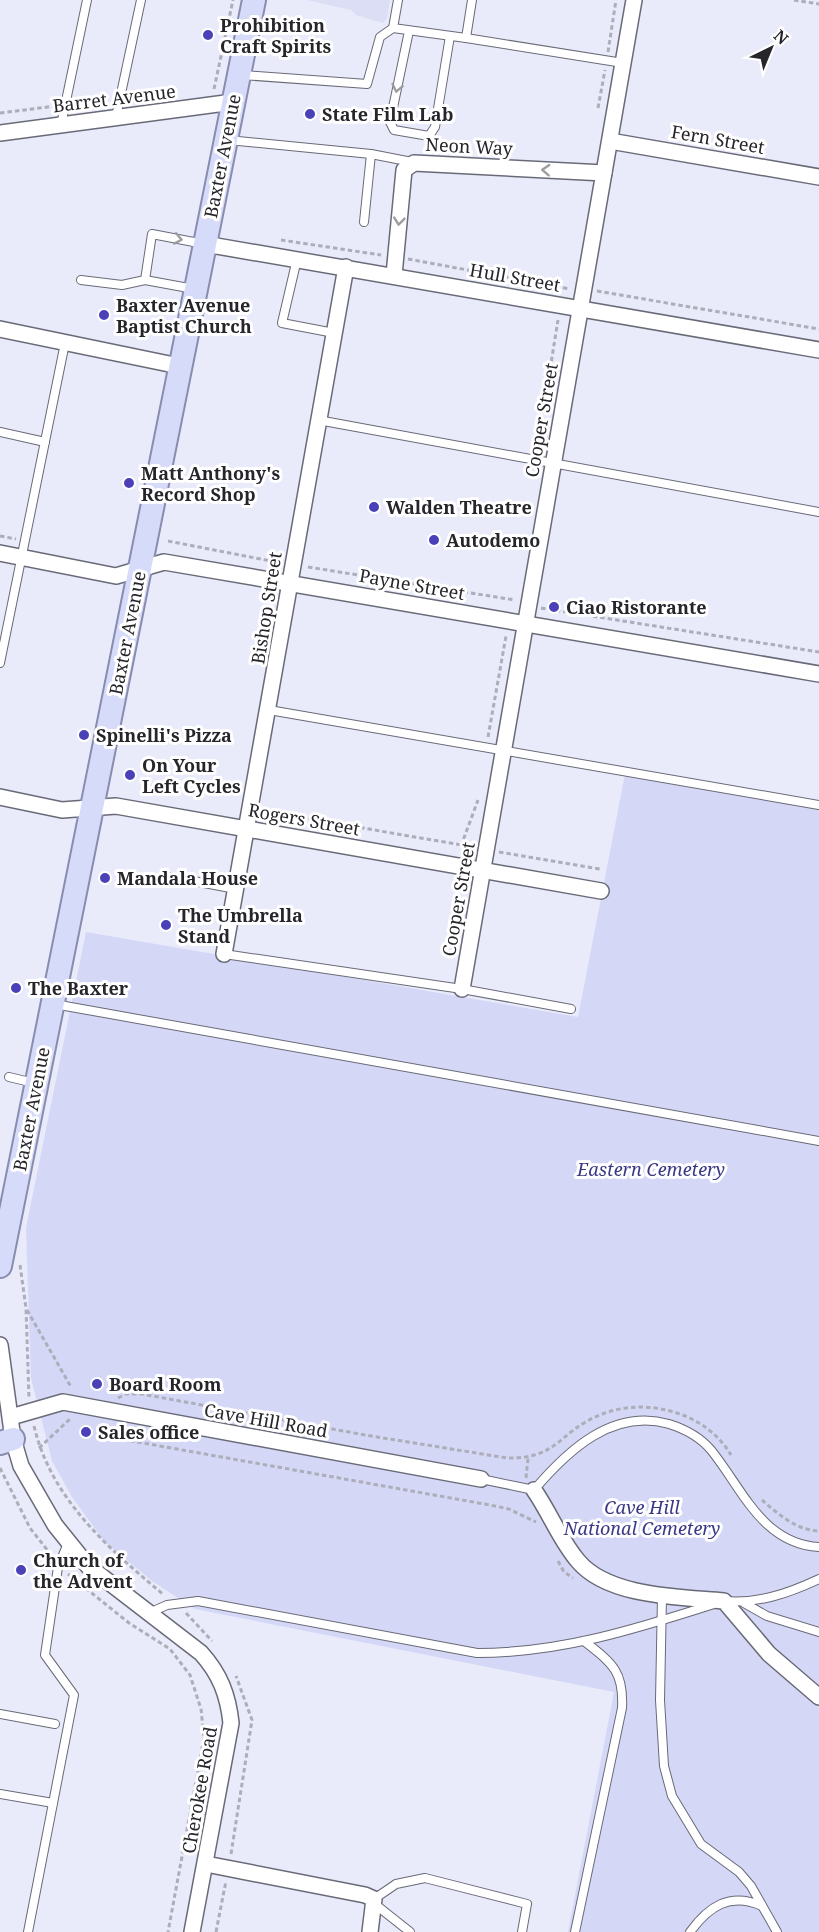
<svg xmlns="http://www.w3.org/2000/svg" width="819" height="1932" font-family="'Noto Serif',serif">
  <style>
    .built { fill: #dbdef4 }
    .green { fill: #d4d8f6 }
    .lines { fill: none; stroke-linecap: round; stroke-linejoin: round }
    .lane-casing { stroke: #696a77; stroke-width: 10 }
    .street-casing { stroke: #696a77; stroke-width: 18 }
    .primary-casing { stroke: #888caf; stroke-width: 26 }
    .path { stroke: #adaeba; stroke-width: 3; stroke-dasharray: 4.5 3; stroke-linecap: butt }
    .lane { stroke: #fff; stroke-width: 8 }
    .street { stroke: #fff; stroke-width: 15 }
    .primary { stroke: #d7dbfa; stroke-width: 22 }
    .oneway { stroke: #9d9da0 }
    .poi-dot { fill: #4a41b8; stroke: #fff; stroke-width: 2 }
    .labels { text-anchor: middle; dominant-baseline: central; stroke-width: 6; stroke-linejoin: round; paint-order: stroke }
    .poi-label { font-size: 18px; font-weight: bold; fill: #25252b; stroke: #fff; text-anchor: start }
    .street-label { font-size: 18px; fill: #25252b; stroke: #fff }
    .park-label { font-size: 18px; font-style: italic; fill: #3a3886; stroke: #fff }
  </style>
  <rect width="100%" height="100%" fill="#e9ebfa"/>
  <!-- built -->
  <polygon class="built" points="307,0 390,0 387,18 383,23 356,15 351,10"/>
  <!-- green -->
  <polygon class="green" points="625,774 819,806 819,1932 568,1932 614,1692 195,1609 152,1581 104,1541 72,1497 52,1461 31,1378 26,1228 86,932 578,1017"/>
  <g class="lines">
    <!-- lane casing -->
    <g class="lane-casing">
      <g id="lane">
        <polyline points="398,0 393,28 466,38"/>
        <polyline points="472,0 466,38 623,63"/>
        <polyline points="409,31 390,122 394,130 429,136 435,127 450,36"/>
        <polyline points="242,75 367,84 380,37 393,28"/>
        <polyline points="116,117 141,0"/>
        <polyline points="61,125 87,0"/>
        <polyline points="228,140 371,154 412,162"/>
        <polyline points="364,222 371,154"/>
        <polyline points="297,259 282,323 334,333"/>
        <polyline points="81,280 122,285 145,280 152,234 204,244"/>
        <polyline points="145,280 194,289"/>
        <polyline points="318,420 819,512"/>
        <polyline points="0,432 45,442"/>
        <polyline points="0,663 65,343"/>
        <polyline points="269,710 819,805"/>
        <polyline points="172,877 236,889"/>
        <polyline points="224,954 462,989 571,1009"/>
        <polyline points="54,1004 819,1141"/>
        <polyline points="9,1077 34,1083"/>
        <path d="M481,1479L534,1490C568,1450 613,1408 669,1424C685,1429 700,1437 711,1450C742,1488 762,1544 819,1547"/>
        <polyline points="662,1596 660,1700 664,1766 672,1796 701,1844 739,1872 751,1886 777,1932"/>
        <path d="M725,1601C758,1604 789,1593 819,1579"/>
        <polyline points="744,1603 767,1616 819,1632"/>
        <path d="M149,1613L167,1605L198,1601L477,1653C560,1653 636,1629 714,1604"/>
        <polyline points="0,1714 55,1724"/>
        <polyline points="0,1794 53,1803"/>
        <polyline points="374,1899 396,1884 425,1878 527,1904 522,1932"/>
        <polyline points="376,1905 410,1932"/>
        <polyline points="28,1932 74,1695 45,1655 58,1567 68,1543"/>
        <path d="M575,1932L622,1708C624,1671 612,1663 584,1641"/>
        <path d="M690,1932C709,1906 730,1892 762,1906"/>
      </g>
    </g>
    <!-- street casing -->
    <g class="street-casing">
      <g id="street">
        <polyline points="0,133 233,102"/>
        <polyline points="610,141 819,177"/>
        <polyline points="205,244 819,350"/>
        <polyline points="394,275 404,170 414,163 604,173"/>
        <polyline points="0,329 179,366"/>
        <polyline points="0,553 116,576 164,562 819,674"/>
        <polyline points="0,797 62,810 116,806 601,891"/>
        <polyline points="224,954 346,267"/>
        <polyline points="462,989 634,0"/>
        <path d="M0,1345L13,1439L21,1466L55,1525L88,1566L201,1653C220,1674 228,1695 231,1723L192,1932"/>
        <polyline points="11,1417 63,1402 481,1479"/>
        <path d="M534,1490C550,1513 560,1540 578,1561C608,1597 680,1597 724,1601L769,1654L819,1697"/>
        <polyline points="206,1864 365,1895 374,1899 370,1932"/>
      </g>
    </g>
    <!-- primary casing -->
    <g class="primary-casing">
      <g id="primary">
        <polyline points="0,1266 254,0"/>
        <polyline points="0,1443 13,1439"/>
      </g>
    </g>
    <!-- path -->
    <g class="path">
      <polyline points="794,0 819,4"/>
      <polyline points="608,52 616,0"/>
      <polyline points="214,89 233,0"/>
      <polyline points="131,95 172,94"/>
      <polyline points="77,103 109,98"/>
      <polyline points="598,108 605,70"/>
      <polyline points="0,113 56,106"/>
      <polyline points="281,240 381,255"/>
      <polyline points="408,259 570,289"/>
      <polyline points="597,291 819,329"/>
      <polyline points="537,450 558,320"/>
      <polyline points="0,536 16,539"/>
      <polyline points="168,541 281,563"/>
      <polyline points="308,567 515,600"/>
      <polyline points="541,608 819,652"/>
      <polyline points="488,737 506,636"/>
      <polyline points="264,811 473,847"/>
      <polyline points="461,846 478,800"/>
      <polyline points="499,852 600,869"/>
      <polyline points="20,1265 26,1308 29,1399"/>
      <polyline points="27,1310 71,1387"/>
      <path d="M118,1398L126,1394H142L365,1435L507,1458C559,1459 559,1431 600,1415C645,1396 706,1412 731,1455"/>
      <polyline points="106,1425 104,1436 490,1505 509,1509 536,1522"/>
      <path d="M34,1426C51,1499 109,1549 164,1595"/>
      <polyline points="39,1448 70,1419"/>
      <polyline points="0,1468 30,1528 52,1556"/>
      <polyline points="526,1478 528,1458"/>
      <path d="M762,1500C778,1514 796,1530 819,1531"/>
      <polyline points="558,1561 564,1572 573,1578"/>
      <polyline points="68,1574 129,1623 170,1649 190,1675 201,1709 204,1738 168,1932"/>
      <polyline points="186,1613 212,1641"/>
      <polyline points="231,1854 252,1720 236,1676"/>
      <polyline points="216,1932 226,1881"/>
    </g>
    <!-- lane -->
    <use href="#lane" class="lane"/>
    <!-- street -->
    <use href="#street" class="street"/>
    <!-- primary -->
    <use href="#primary" class="primary"/>
  </g>
  <!-- one-way arrows -->
  <defs><path id="oneway-chevron" d="M-2-3.5L2.5 0L-2 3.5" fill="none" stroke-width="1.6" stroke-linecap="round" stroke-linejoin="round" transform="scale(1.5)"/></defs>
  <g class="oneway">
    <use href="#oneway-chevron" transform="translate(397 88) rotate(102)"/>
    <use href="#oneway-chevron" transform="translate(546 170) rotate(-177)"/>
    <use href="#oneway-chevron" transform="translate(399 221) rotate(96)"/>
    <use href="#oneway-chevron" transform="translate(178 239) rotate(11)"/>
  </g>
  <!-- markers -->
  <g class="poi-dot">
    <circle cx="208" cy="35" r="6"/>
    <circle cx="310" cy="114" r="6"/>
    <circle cx="104" cy="315" r="6"/>
    <circle cx="129" cy="483" r="6"/>
    <circle cx="374" cy="507" r="6"/>
    <circle cx="434" cy="540" r="6"/>
    <circle cx="554" cy="607" r="6"/>
    <circle cx="84" cy="735" r="6"/>
    <circle cx="130" cy="775" r="6"/>
    <circle cx="105" cy="878" r="6"/>
    <circle cx="166" cy="925" r="6"/>
    <circle cx="16" cy="988" r="6"/>
    <circle cx="97" cy="1384" r="6"/>
    <circle cx="86" cy="1432" r="6"/>
    <circle cx="21" cy="1570" r="6"/>
  </g>
  <g class="labels">
    <!-- poi labels -->
    <g class="poi-label">
      <text x="220" y="25">Prohibition<tspan x="220" dy="21">Craft Spirits</tspan></text>
      <text x="322" y="114">State Film Lab</text>
      <text x="116" y="305">Baxter Avenue<tspan x="116" dy="21">Baptist Church</tspan></text>
      <text x="141" y="473">Matt Anthony's<tspan x="141" dy="21">Record Shop</tspan></text>
      <text x="386" y="507">Walden Theatre</text>
      <text x="446" y="540">Autodemo</text>
      <text x="566" y="607">Ciao Ristorante</text>
      <text x="96" y="735">Spinelli's Pizza</text>
      <text x="142" y="765">On Your<tspan x="142" dy="21">Left Cycles</tspan></text>
      <text x="117" y="878">Mandala House</text>
      <text x="178" y="915">The Umbrella<tspan x="178" dy="21">Stand</tspan></text>
      <text x="28" y="988">The Baxter</text>
      <text x="109" y="1384">Board Room</text>
      <text x="98" y="1432">Sales office</text>
      <text x="33" y="1560">Church of<tspan x="33" dy="21">the Advent</tspan></text>
    </g>
    <!-- street labels -->
    <g class="street-label">
      <text transform="translate(114 98) rotate(-7)">Barret Avenue</text>
      <text transform="translate(718 139) rotate(10)">Fern Street</text>
      <text transform="translate(469 146) rotate(3)">Neon Way</text>
      <text transform="translate(222 156) rotate(-79)">Baxter Avenue</text>
      <text transform="translate(515 277) rotate(10)">Hull Street</text>
      <text transform="translate(541 420) rotate(-80)">Cooper Street</text>
      <text transform="translate(412 584) rotate(10)">Payne Street</text>
      <text transform="translate(266 608) rotate(-81)">Bishop Street</text>
      <text transform="translate(127 633) rotate(-79)">Baxter Avenue</text>
      <text transform="translate(304 819) rotate(10)">Rogers Street</text>
      <text transform="translate(458 899) rotate(-80)">Cooper Street</text>
      <text transform="translate(31 1109) rotate(-79)">Baxter Avenue</text>
      <text transform="translate(266 1420) rotate(10)">Cave Hill Road</text>
      <text transform="translate(199 1790) rotate(-80)">Cherokee Road</text>
    </g>
    <!-- park labels -->
    <g class="park-label">
      <text x="651" y="1169">Eastern Cemetery</text>
      <text x="642" y="1507">Cave Hill<tspan x="642" dy="21">National Cemetery</tspan></text>
    </g>
  </g>
  <!-- north arrow -->
  <g transform="translate(771 48) rotate(43)" stroke="#ffffff" stroke-width="4.5" paint-order="stroke">
  <path d="M0-4.5L10 22L0 15L-10 22Z" fill="#25252b"/>
  <text y="-9" font-size="16" font-weight="bold" text-anchor="middle" fill="#25252b">N</text>
  </g>
</svg>
